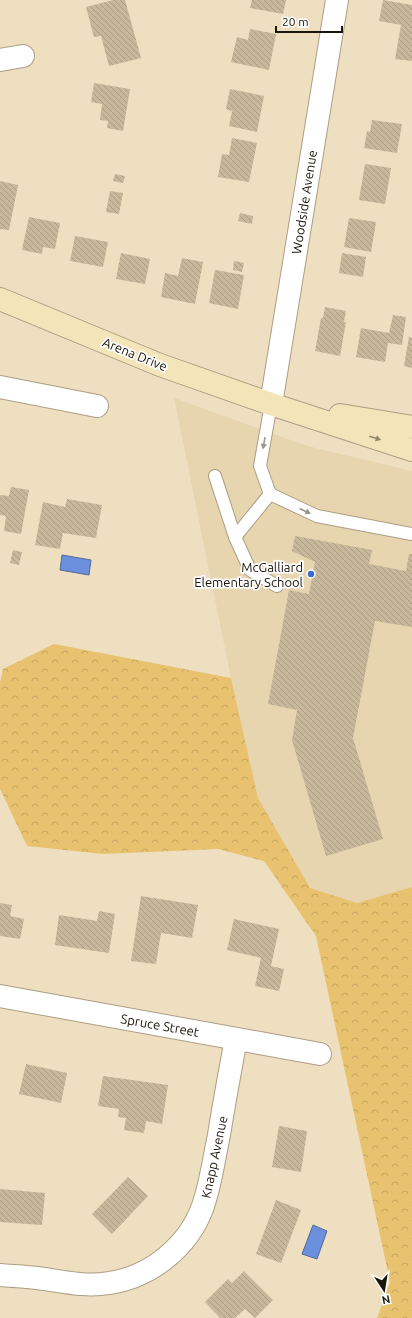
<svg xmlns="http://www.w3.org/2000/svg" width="412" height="1318" font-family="Ubuntu,sans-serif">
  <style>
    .built { fill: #e7d5af }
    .forest { fill: url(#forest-crowns) }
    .water { fill: #6b8fdc; stroke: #536a9d }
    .building { fill: url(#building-back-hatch) }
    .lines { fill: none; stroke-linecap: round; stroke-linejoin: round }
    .service-casing { stroke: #ac9e82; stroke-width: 14 }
    .minor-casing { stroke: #ac9e82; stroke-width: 24 }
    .secondary-casing { stroke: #ac9e82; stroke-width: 24 }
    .service { stroke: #fff; stroke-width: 12 }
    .minor { stroke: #fff; stroke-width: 22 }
    .secondary { stroke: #f4e4b9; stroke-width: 22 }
    .oneway { fill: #92876a }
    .oneway2 { fill: #989691 }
    .poi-dot { fill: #3c6ada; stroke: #fff; stroke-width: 1.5 }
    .labels { text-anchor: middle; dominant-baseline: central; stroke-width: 3.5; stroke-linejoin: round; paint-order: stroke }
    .street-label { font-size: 13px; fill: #1a150a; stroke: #fff }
    .poi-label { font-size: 13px; fill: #1a150a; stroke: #fff; text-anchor: end }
  </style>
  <defs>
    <pattern id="forest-crowns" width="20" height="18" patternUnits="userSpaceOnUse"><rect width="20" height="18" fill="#e9c26f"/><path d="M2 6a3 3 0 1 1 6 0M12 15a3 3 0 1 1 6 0" fill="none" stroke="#c7a65f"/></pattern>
    <pattern id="building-back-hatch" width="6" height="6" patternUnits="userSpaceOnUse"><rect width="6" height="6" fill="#c7b89b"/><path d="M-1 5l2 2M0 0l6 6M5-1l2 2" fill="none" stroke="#aa9d84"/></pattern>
  </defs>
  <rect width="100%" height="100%" fill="#eedfc1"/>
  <!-- built -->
  <polygon class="built" points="174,398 307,446 412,471 412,887 357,903 310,889 258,798 231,678"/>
  <!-- forest -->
  <polygon class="forest" points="54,644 231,678 258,798 310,888 357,903 412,887 412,1318 377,1318 390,1282 316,936 264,861 218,849 103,854 27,846 0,789 0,683 3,669"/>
  <!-- water -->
  <g class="water">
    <polygon points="62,555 91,560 89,575 60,570"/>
    <polygon points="313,1225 327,1231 317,1259 302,1254"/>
  </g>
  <!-- building -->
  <g class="building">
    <polygon points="113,0 125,0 141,58 109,66 101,36 94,37 86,7"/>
    <polygon points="252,0 286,0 283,14 250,8"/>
    <polygon points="383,0 412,5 412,61 395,59 401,25 379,21"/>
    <polygon points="250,29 276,34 269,70 231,62 237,37 248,40"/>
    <polygon points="94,83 130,89 123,131 107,128 108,121 100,120 102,104 91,102"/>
    <polygon points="230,89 264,96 257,132 229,126 232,111 226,109"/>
    <polygon points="372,120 402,124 397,153 364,148 367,131 370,132"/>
    <polygon points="232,138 257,143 249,182 218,177 222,154 229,155"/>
    <polygon points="365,164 391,168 385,204 359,200"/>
    <polygon points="115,174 125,176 123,183 113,181"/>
    <polygon points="0,181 18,185 9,230 0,229"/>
    <polygon points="110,191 123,193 119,214 106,212"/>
    <polygon points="240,213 253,216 252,224 238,221"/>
    <polygon points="29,217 60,223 55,249 43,247 42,254 22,250"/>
    <polygon points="349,218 376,222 371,252 344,247"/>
    <polygon points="75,236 108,242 103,267 70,261"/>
    <polygon points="121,253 150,259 145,284 116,279"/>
    <polygon points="342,253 366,257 363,277 339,273"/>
    <polygon points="182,258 203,262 195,304 161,297 165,273 178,276"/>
    <polygon points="234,261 244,263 242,272 233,270"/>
    <polygon points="215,270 244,275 238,309 209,303"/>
    <polygon points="325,307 346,311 344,322 346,322 340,356 315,351 321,318 323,318"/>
    <polygon points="393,315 406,317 402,345 388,343 385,362 356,357 361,328 389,333"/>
    <polygon points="409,337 412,338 412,368 404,366"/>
    <polygon points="11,487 29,490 21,534 4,531 6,516 0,515 0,495 9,496"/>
    <polygon points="67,499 102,505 96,538 63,533 60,549 35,545 43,502 65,507"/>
    <polygon points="295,536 372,550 369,564 406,571 409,554 412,554 412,627 375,621 353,738 383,839 326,856 292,740 297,710 268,704 289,590 309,594 315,562 292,551"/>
    <polygon points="13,550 22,552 19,565 10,563"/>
    <polygon points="141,896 198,905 192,938 161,933 156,964 131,961"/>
    <polygon points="0,903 12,905 10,916 24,919 20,939 0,936"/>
    <polygon points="99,911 115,914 109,953 55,945 59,915 97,921"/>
    <polygon points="234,919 279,929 271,966 284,969 279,991 255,986 261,958 227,950"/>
    <polygon points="26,1064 67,1073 61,1103 19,1094"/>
    <polygon points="103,1076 168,1085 162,1124 146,1121 144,1133 124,1130 126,1118 118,1117 119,1109 98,1106"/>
    <polygon points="279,1126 307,1131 301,1172 272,1167"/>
    <polygon points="128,1177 148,1196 112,1234 92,1214"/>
    <polygon points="0,1189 45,1193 42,1225 0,1222"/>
    <polygon points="276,1200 301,1210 281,1263 256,1254"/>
    <polygon points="244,1271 273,1300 255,1318 245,1309 235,1318 220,1318 205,1302 228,1279 232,1283"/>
  </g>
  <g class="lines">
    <!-- service casing -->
    <g class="service-casing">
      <g id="service">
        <polyline points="271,404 260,466 270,494 317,516 412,534"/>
        <polyline points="215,476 235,537"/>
        <polyline points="270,494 235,537 250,570 277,586"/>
      </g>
    </g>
    <!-- minor casing -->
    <g class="minor-casing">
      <g id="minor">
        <polyline points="0,60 23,56"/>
        <polyline points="0,387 97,406"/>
        <polyline points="271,404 337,0"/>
        <polyline points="0,996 320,1054"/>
        <path d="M0,1275C9,1276 18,1276 27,1277C55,1279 81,1288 109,1283C151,1277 189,1246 203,1206C211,1183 214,1158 219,1135C224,1103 230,1071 236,1039"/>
      </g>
    </g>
    <!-- secondary casing -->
    <g class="secondary-casing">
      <g id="secondary">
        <polyline points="0,299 160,365 271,404 412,450"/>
        <polyline points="340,415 412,427"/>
      </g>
    </g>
    <!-- service -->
    <use href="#service" class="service"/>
    <!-- minor -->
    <use href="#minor" class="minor"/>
    <!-- secondary -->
    <use href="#secondary" class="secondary"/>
  </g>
  <!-- one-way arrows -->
  <defs><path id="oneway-solid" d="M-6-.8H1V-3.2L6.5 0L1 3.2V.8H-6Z"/></defs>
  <use class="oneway" href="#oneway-solid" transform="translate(375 438) rotate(18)"/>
  <g class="oneway2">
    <use href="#oneway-solid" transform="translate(264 443) rotate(100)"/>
    <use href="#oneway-solid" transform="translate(305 511) rotate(25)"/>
  </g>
  <!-- markers -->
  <circle class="poi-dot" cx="311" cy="574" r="4"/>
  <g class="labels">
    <!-- street labels -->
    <g class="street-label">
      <text transform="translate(304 202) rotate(-81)">Woodside Avenue</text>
      <text transform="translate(135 354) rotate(22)">Arena Drive</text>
      <text transform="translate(160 1025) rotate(10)">Spruce Street</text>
      <text transform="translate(214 1157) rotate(-78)">Knapp Avenue</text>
    </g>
    <!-- poi labels -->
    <g class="poi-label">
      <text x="303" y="567">McGalliard<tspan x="303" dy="15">Elementary School</tspan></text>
    </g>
  </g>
  <!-- north arrow -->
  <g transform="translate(384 1290) rotate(168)" stroke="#ffffff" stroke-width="3" paint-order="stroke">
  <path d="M0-3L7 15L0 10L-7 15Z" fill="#1a150a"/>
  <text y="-6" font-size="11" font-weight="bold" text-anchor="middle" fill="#1a150a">N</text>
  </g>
  <!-- scale -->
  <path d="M276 26v6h66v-6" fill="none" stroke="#1a150a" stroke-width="2"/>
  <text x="282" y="26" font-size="12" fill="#1a150a" stroke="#ffffff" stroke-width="3" paint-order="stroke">20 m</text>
</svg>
